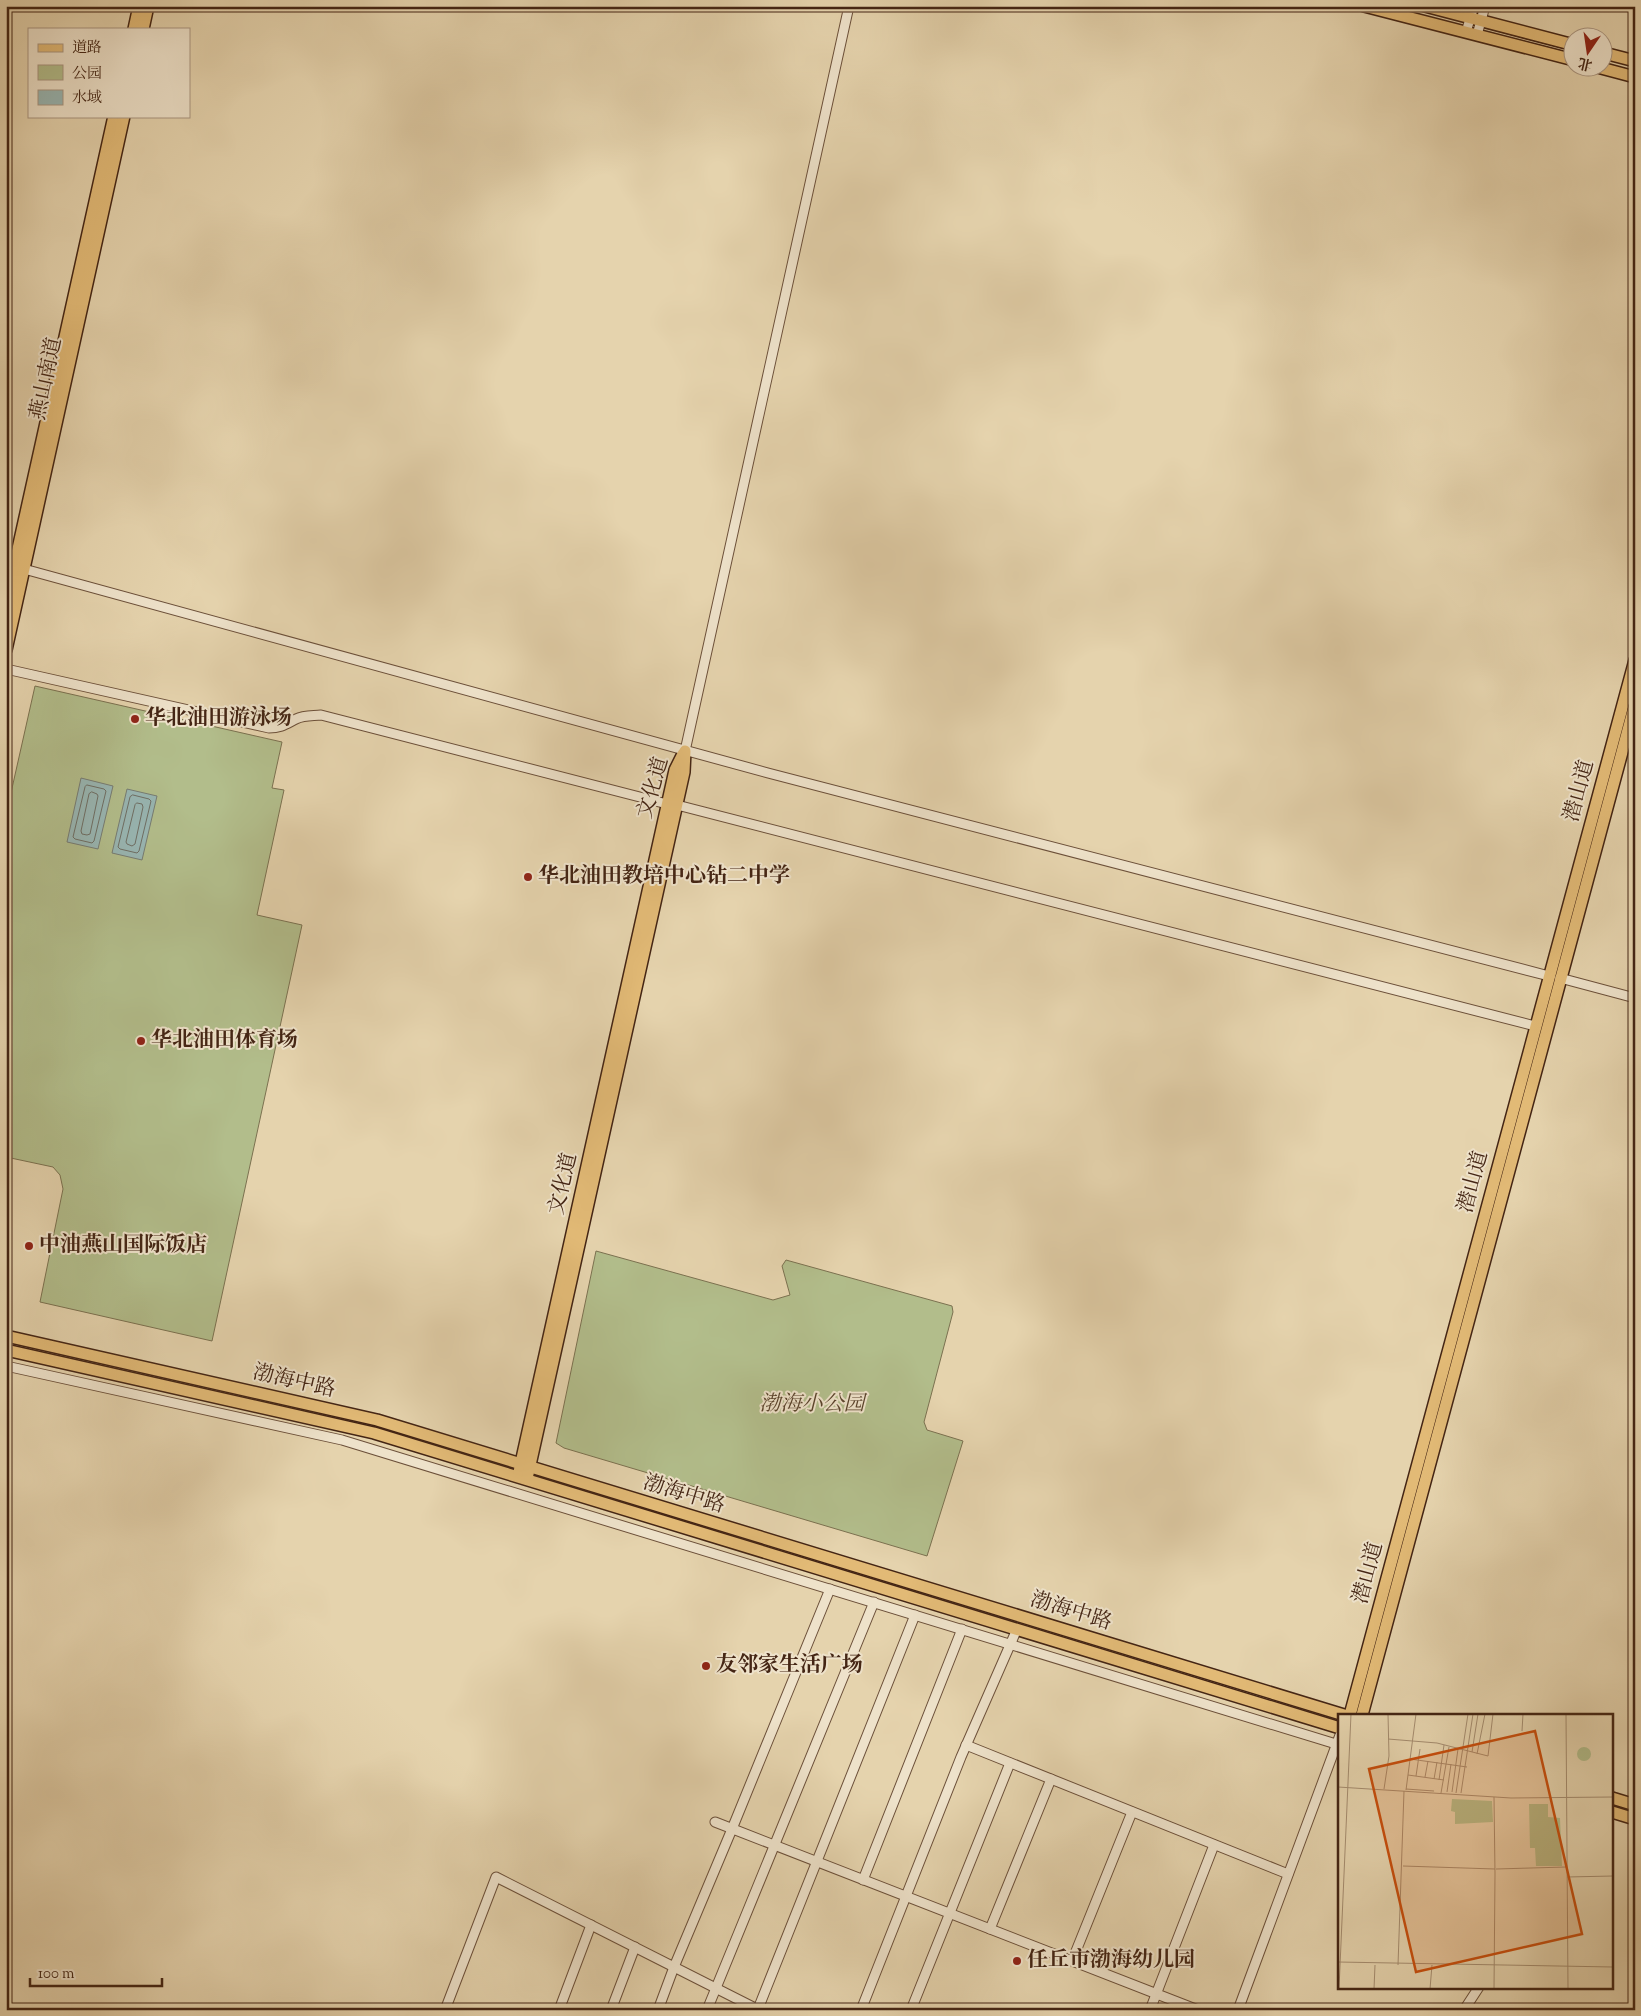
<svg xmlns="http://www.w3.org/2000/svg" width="1641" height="2016" font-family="'Sorts Mill Goudy','Noto Serif SC',serif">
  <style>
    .green { fill: #b2bd8b; stroke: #7b7150 }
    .water { fill: #98b6b3; stroke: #767c73 }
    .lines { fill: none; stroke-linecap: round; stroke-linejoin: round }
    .shore { stroke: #6e6e64; stroke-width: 1 }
    .minor-casing { stroke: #6c503a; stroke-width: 11 }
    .major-casing { stroke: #442514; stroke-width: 14 }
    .minor { stroke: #eee2ca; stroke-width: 9 }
    .major { stroke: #e2ba76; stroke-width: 11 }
    .poi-dot { fill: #8f2418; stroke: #eee2ca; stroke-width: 2 }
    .labels { text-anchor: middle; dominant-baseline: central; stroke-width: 4; stroke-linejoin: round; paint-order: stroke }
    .street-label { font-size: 21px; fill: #442514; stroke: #eee2ca }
    .poi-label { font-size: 21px; font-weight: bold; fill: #442514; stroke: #eee2ca; text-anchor: start }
    .park-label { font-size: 21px; font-style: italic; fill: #5a432c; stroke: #eee2ca }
    .inset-road { fill: none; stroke: #a58d70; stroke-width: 1 }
    .view { fill: #c74f0e; fill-opacity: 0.15; stroke: #c74f0e; stroke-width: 2.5 }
    .inset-edge { fill: none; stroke: #442514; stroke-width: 2.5 }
  </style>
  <rect width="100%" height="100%" fill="#e5d3ad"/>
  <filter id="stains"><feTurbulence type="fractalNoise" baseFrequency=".004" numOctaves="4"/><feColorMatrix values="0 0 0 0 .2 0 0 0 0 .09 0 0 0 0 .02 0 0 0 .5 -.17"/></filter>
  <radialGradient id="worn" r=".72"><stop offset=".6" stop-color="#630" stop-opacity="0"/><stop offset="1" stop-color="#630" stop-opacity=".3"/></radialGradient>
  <!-- green -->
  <g class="green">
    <polygon points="35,686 282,742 272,788 284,790 257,915 302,925 212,1341 40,1302 63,1189 60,1175 53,1167 6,1157 6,815"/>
    <polygon points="596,1251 773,1300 790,1295 782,1266 786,1260 952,1306 953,1312 924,1422 927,1430 963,1441 927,1556 564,1448 556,1443"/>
  </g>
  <!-- water -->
  <g class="water">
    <polygon points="81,778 113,786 98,849 67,842"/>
    <polygon points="127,789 157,796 142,860 112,853"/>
  </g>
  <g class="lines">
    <!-- shore -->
    <g class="shore">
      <polygon points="87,785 104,789 106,791 94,841 92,843 75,839 73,837 85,787"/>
      <polygon points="92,792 97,794 98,796 90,834 87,835 82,834 81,831 89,794"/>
      <polygon points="133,795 149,799 151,801 139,851 137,853 120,849 118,847 130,797"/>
      <polygon points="137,803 142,804 143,807 135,844 132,846 127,844 126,842 135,805"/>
    </g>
    <!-- minor casing -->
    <g class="minor-casing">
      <g id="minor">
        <polyline points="1466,32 1474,6"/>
        <polyline points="1477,35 1485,6"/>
        <polyline points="24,569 768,773 1549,976"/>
        <path d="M6,669L269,728C281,728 286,724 296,719C304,715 313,716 321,715L667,804"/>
        <polyline points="685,751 849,6"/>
        <polyline points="677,805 1535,1026"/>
        <polyline points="1560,978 1635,998"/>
        <polyline points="6,1366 342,1440 1336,1744"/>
        <polyline points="966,1745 1288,1874"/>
        <polyline points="715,1822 1198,2010"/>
        <polyline points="863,1880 962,1629"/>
        <polyline points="990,1929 1051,1779"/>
        <polyline points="1072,1961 1132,1812"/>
        <polyline points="758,2009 915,1615"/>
        <polyline points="445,2010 496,1877 759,2010"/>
        <polyline points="559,2010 591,1925"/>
        <polyline points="611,2010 635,1947"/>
        <polyline points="658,2010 674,1967 732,1829 830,1589"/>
        <polyline points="707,2010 874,1602"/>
        <polyline points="861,2010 961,1757 1017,1629"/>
        <polyline points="911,2010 1010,1763"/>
        <polyline points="1150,2010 1214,1845"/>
        <polyline points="1238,2010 1340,1735"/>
        <polyline points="1464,2010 1479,1987"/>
      </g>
    </g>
    <!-- major casing -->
    <g class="major-casing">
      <g id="major">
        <polyline points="1364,6 1574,60"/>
        <polyline points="1425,6 1574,45"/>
        <polyline points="134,29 139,6"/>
        <polyline points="143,29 148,6"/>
        <polyline points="1604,53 1635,61"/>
        <polyline points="1601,68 1635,77"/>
        <polyline points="6,603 114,116"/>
        <polyline points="6,650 124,116"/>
        <polyline points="6,1336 377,1420 1344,1715"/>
        <polyline points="6,1350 374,1433 1340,1728"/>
        <polyline points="519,1472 675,770 683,754"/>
        <polyline points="528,1474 684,772 685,751"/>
        <polyline points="1350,1715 1635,660"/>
        <polyline points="1362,1715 1635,704"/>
        <polyline points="1612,1798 1635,1805"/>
        <polyline points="1612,1812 1635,1819"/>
      </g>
    </g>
    <!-- minor -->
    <use href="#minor" class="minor"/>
    <!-- major -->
    <use href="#major" class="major"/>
  </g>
  <!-- markers -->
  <g class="poi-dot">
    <circle cx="135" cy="719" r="5"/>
    <circle cx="528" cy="877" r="5"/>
    <circle cx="141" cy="1041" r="5"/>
    <circle cx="29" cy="1246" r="5"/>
    <circle cx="706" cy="1666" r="5"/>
    <circle cx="1017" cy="1961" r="5"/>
  </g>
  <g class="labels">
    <!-- street labels -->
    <g class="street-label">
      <text transform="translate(47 379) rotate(-78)">燕山南道</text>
      <text transform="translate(654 788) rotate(-74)">文化道</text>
      <text transform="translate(1580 791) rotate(-75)">潜山道</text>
      <text transform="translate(1474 1182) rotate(-75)">潜山道</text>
      <text transform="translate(564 1184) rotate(-77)">文化道</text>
      <text transform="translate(294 1382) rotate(13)">渤海中路</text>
      <text transform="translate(684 1495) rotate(17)">渤海中路</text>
      <text transform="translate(1369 1573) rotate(-75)">潜山道</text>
      <text transform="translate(1071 1612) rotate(17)">渤海中路</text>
    </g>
    <!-- poi labels -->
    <g class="poi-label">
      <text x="145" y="719">华北油田游泳场</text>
      <text x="538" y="877">华北油田教培中心钻二中学</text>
      <text x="151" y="1041">华北油田体育场</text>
      <text x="39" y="1246">中油燕山国际饭店</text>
      <text x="716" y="1666">友邻家生活广场</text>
      <text x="1027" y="1961">任丘市渤海幼儿园</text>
    </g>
    <!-- park labels -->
    <g class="park-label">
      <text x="812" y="1405">渤海小公园</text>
    </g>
  </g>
  <!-- overview -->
  <g transform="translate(1338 1714)">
    <rect width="275" height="275" fill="#e5d3ad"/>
    <path d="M239 40a7 7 0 1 1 14 0a7 7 0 1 1-14 0ZM114,85L154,87L155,108L117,110V98L113,97ZM191,90H210V103L222,104L224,152H198L197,134H192Z" fill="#b2bd8b"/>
    <path class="inset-road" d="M228,0L230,275M184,17L185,0M50,25L99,29L150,42L155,0M134,38L140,0M139,40L147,0M72,45L129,53M70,61L106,66M78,62L82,35M87,63L90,47M96,65L99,48M101,66L106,31M0,73L173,84L275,83M46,75L51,42L50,0M68,75L96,77M68,76L78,0M109,78L113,50M114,78L120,35M103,79L111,33M118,79L130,0M123,79L135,0M156,83L157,160M65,152L157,155M158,155L228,153M229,163L275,162M0,248L275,253M60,251L66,77M1,275L13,0M36,275L37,251M92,275L94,251M156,275L157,160"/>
    <path class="view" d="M197,17L244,220L78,258L31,55Z"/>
    <rect width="275" height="275" class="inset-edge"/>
  </g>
  <!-- margin -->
  <rect width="1641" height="2016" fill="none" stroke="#e5d3ad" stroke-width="25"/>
  <rect x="8" y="8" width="1626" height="2001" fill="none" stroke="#442514" stroke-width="2.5"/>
  <rect x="12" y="12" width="1616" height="1991" fill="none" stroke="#442514"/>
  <!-- legend -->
  <rect x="28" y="28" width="162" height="90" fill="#eee2ca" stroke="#aa9681"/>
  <rect x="38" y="44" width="25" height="8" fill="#e2ba76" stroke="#aa9681"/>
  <text x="72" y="52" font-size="15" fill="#442514">道路</text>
  <rect x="38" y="65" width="25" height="15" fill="#b2bd8b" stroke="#aa9681"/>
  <text x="72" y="78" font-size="15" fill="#442514">公园</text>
  <rect x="38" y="90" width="25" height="15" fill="#98b6b3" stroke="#aa9681"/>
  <text x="72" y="102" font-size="15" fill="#442514">水域</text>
  <!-- north arrow -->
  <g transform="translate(1588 52) rotate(193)"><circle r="24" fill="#eee2ca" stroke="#aa9681"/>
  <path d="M0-4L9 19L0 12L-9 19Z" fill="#8f2418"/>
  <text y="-8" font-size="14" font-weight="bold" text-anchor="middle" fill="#442514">北</text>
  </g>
  <!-- scale -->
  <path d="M30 1978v8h132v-8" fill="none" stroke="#442514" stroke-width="2.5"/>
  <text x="38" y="1978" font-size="15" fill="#442514" stroke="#eee2ca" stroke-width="4" paint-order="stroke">100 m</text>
  <rect width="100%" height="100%" filter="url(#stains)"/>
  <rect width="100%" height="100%" fill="url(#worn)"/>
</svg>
